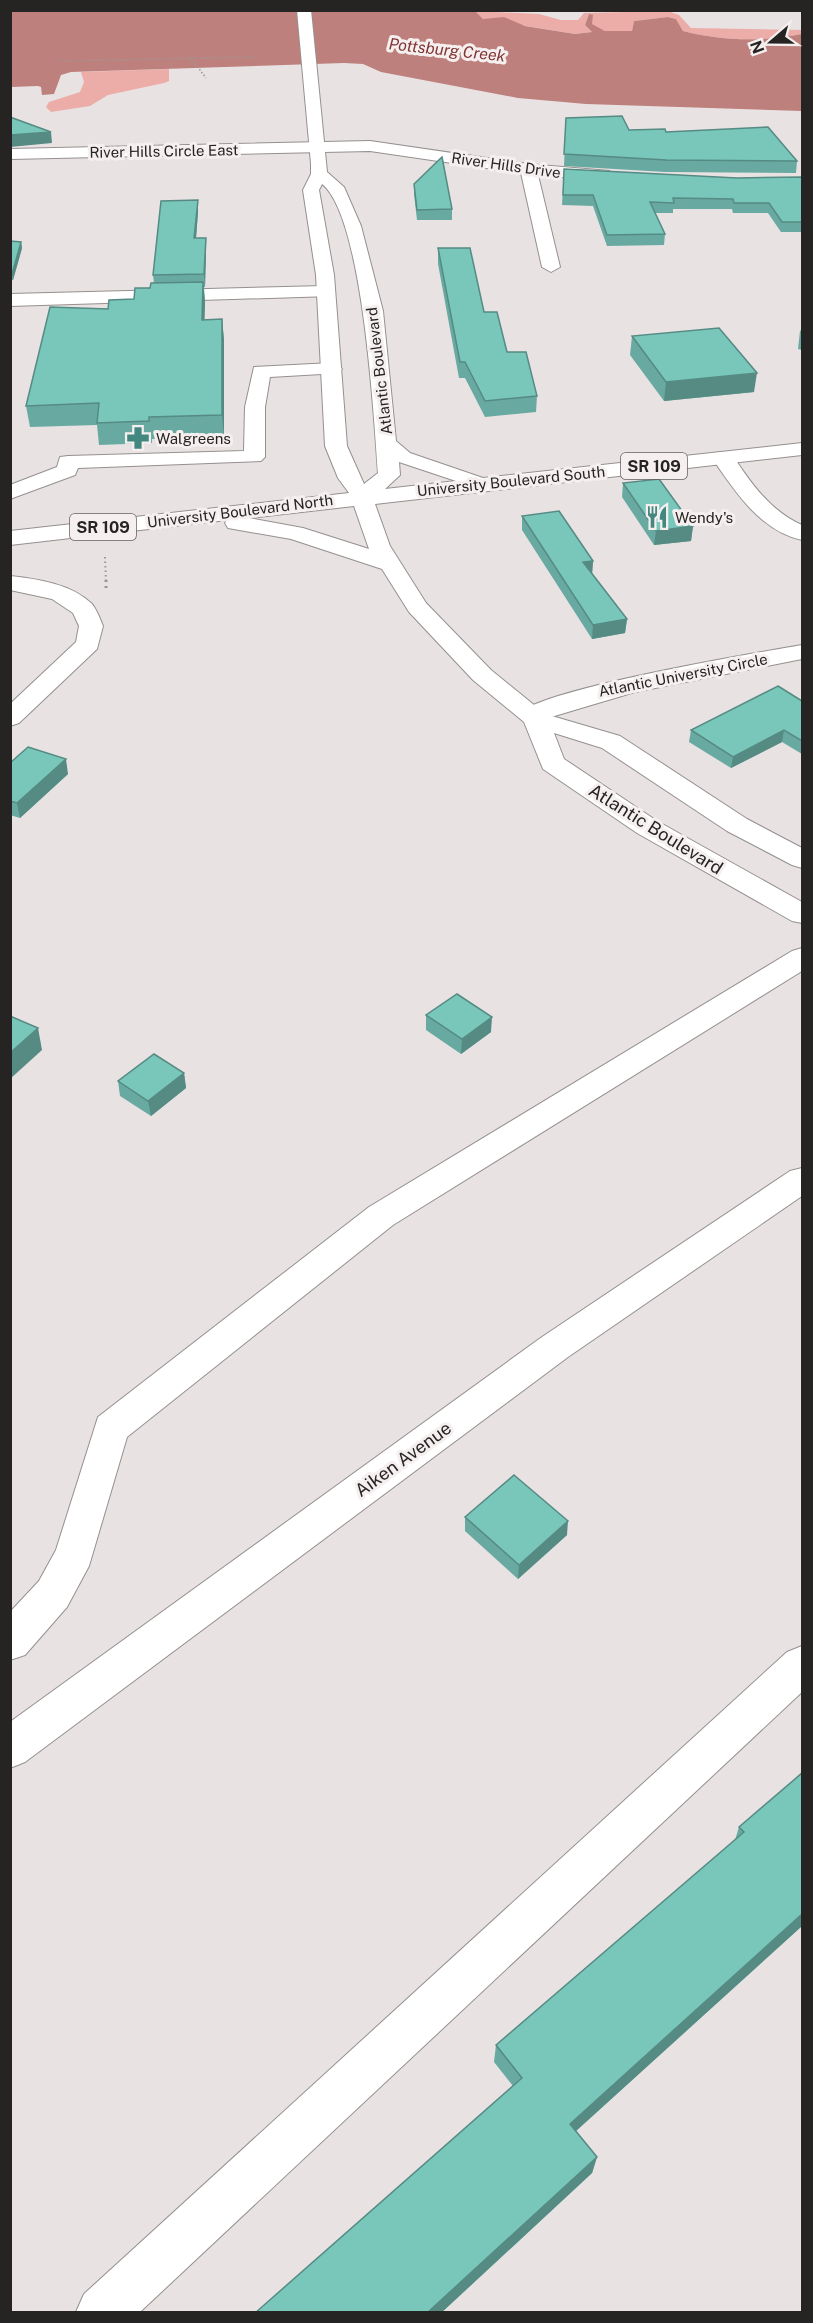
<svg xmlns="http://www.w3.org/2000/svg" width="813" height="2323" font-family="'Public Sans',sans-serif">
  <style>
    .green { fill: #ecada9 }
    .water { fill: #be807c }
    .lines { fill: none; stroke-linecap: round; stroke-linejoin: round }
    .minor-casing { stroke: #95908f; stroke-width: 2 }
    .major-casing { stroke: #95908f; stroke-width: 2 }
    .path-far2 { stroke: #9a9696; stroke-width: 1.5; stroke-dasharray: 1.5 2; stroke-linecap: butt }
    .path-far1 { stroke: #9a9696; stroke-width: 2; stroke-dasharray: 1.5 3; stroke-linecap: butt }
    .path { stroke: #9a9696; stroke-width: 3; stroke-dasharray: 2 4; stroke-linecap: butt }
    .minor { fill: #fff; fill-rule: evenodd }
    .major { fill: #fff; fill-rule: evenodd }
    .wall { fill: #68aaa1 }
    .shaded-wall { fill: #558b83 }
    .building { fill: #79c6bb; stroke: #558b83; stroke-width: 1.5 }
    .labels { text-anchor: middle; dominant-baseline: central; stroke-width: 6; stroke-linejoin: round; paint-order: stroke }
    .far-street-label { font-size: 15px; fill: #262423; stroke: #f5f0ef }
    .far-poi-label { font-size: 15px; fill: #262423; stroke: #f5f0ef; text-anchor: start }
    .far-water-label { font-size: 16px; font-style: italic; fill: #813433; stroke: #f5f0ef }
    .shield { fill: #f5f0ef; stroke: #646160; stroke-width: 1.5 }
    .shield-label { font-size: 16px; font-weight: bold; fill: #262423 }
    .street-label { font-size: 18px; fill: #262423; stroke: #f5f0ef }
  </style>
  <rect width="100%" height="100%" fill="#e8e2e2"/>
  <!-- green -->
  <g class="green">
    <path d="M474,11L539,14L561,20H578L584,13L668,11L679,15L691,28L802,30V34C763,42 722,41 683,31L676,19L668,17L634,21L632,31H605L591,24L589,14L585,25L592,32L575,34L483,19Z"/>
    <polygon points="169,69 169,81 164,83 108,95 90,106 51,112 46,107 49,102 80,92 84,82 81,72"/>
  </g>
  <!-- water -->
  <path class="water" d="M421,10H474L483,19L504,17L525,26L575,34L592,32L585,25L589,14L593,15L592,24L605,31H632L634,21L668,17L676,19L683,31C722,41 763,42 802,34V111L586,104L518,98L381,72L363,64L344,63L71,72L61,75L54,94L42,95L41,87L38,86L11,87L10,11Z"/>
  <g class="lines">
    <!-- minor casing -->
    <g class="minor-casing">
      <g id="minor">
        <polygon points="370,141 528,164 609,171 617,176 609,181 538,175 560,267 551,272 542,267 521,173 370,151 10,159 10,149"/>
        <polygon points="325,286 332,288 334,292 332,296 10,306 10,294"/>
        <polygon points="332,363 339,365 342,369 339,373 270,377 265,407 265,457 261,461 78,468 75,475 10,499 10,485 57,467 60,457 68,456 244,451 245,407 254,367"/>
        <path d="M723,452L731,453C750,482 770,511 802,525V540C760,531 735,491 712,458L715,453Z"/>
        <path d="M10,576C38,579 72,584 92,604C97,610 100,619 103,626L97,649L19,723L10,726V704L76,642L79,626L73,613L52,599L10,590Z"/>
        <path d="M802,645V659L635,692L531,723L522,720L518,715C535,690 761,652 802,645Z"/>
        <polygon points="802,948 802,971 393,1225 127,1437 89,1566 67,1607 25,1655 10,1660 10,1612 39,1581 56,1550 98,1417 369,1207 792,951"/>
        <polygon points="802,1168 802,1196 568,1357 25,1762 10,1768 10,1722 542,1337 790,1171"/>
        <polygon points="802,1646 802,1692 140,2312 76,2312 84,2294 787,1652"/>
      </g>
    </g>
    <!-- major casing -->
    <g class="major-casing">
      <path id="major" d="M297,10H311L327,172L344,187L361,226L383,311L396,441L410,453L483,478L802,443V455L375,504L390,546L426,603L491,670L545,714L620,736L747,819L802,848V868L792,865L727,831L602,748L554,733L564,759L657,821L802,902V923L792,921L637,833L543,769L524,722L473,680L409,612L382,569L291,539L228,528L225,523L227,520L10,545V531L349,493L338,478L325,446L316,275L303,190L311,174V164ZM322,184C363,216 374,418 378,473L364,484L347,446L334,275L319,190ZM399,462L456,481L385,489L400,475ZM354,506L369,549L303,528L249,518Z"/>
    </g>
    <!-- path-far2 -->
    <g class="path-far2">
      <polyline points="191,58 206,78"/>
      <polyline points="60,61 256,57"/>
    </g>
    <!-- path-far1 -->
    <polyline class="path-far1" points="105,557 106,582"/>
    <!-- path -->
    <polyline class="path" points="106,580 106,588"/>
    <!-- minor -->
    <use href="#minor" class="minor"/>
    <!-- major -->
    <use href="#major" class="major"/>
  </g>
  <!-- wall -->
  <g class="wall">
    <polygon points="566,118 629,130 666,132 797,161 796,173 665,172 564,166"/>
    <polygon points="564,169 737,178 802,177 802,232 781,232 768,213 733,213 732,209 673,209 673,213 655,213 665,234 664,245 607,246 593,206 562,205"/>
    <polygon points="414,184 452,209 452,220 417,220 414,194"/>
    <polygon points="198,200 198,212 196,238 206,238 206,250 205,287 204,287 205,302 204,320 222,319 224,340 224,437 152,439 152,443 99,445 97,425 30,427 26,406 108,309 134,299 150,288 154,283 153,275"/>
    <polygon points="10,241 21,242 22,248 13,280 10,281"/>
    <polygon points="438,248 484,312 507,352 537,396 536,412 485,417 465,378 459,378 438,264"/>
    <polygon points="802,329 802,350 798,349 800,331"/>
    <polygon points="632,336 754,392 664,401 630,355"/>
    <polygon points="623,483 693,526 691,541 654,545 622,497"/>
    <polygon points="522,516 593,561 592,574 627,619 625,633 592,639 522,530"/>
    <polygon points="802,701 802,754 782,742 731,768 689,742 691,730"/>
    <polygon points="10,763 68,774 20,818 10,815"/>
    <polygon points="426,1015 491,1032 461,1054 426,1030"/>
    <polygon points="184,1073 186,1088 151,1116 120,1096 118,1081"/>
    <polygon points="465,1517 567,1535 518,1579 465,1531"/>
    <polygon points="802,1773 802,1926 576,2131 597,2157 592,2173 441,2313 255,2313 513,2086 494,2062 496,2045 735,1840 739,1827"/>
  </g>
  <!-- shaded-wall -->
  <g class="shaded-wall">
    <polygon points="51,132 52,143 10,147 10,135"/>
    <polygon points="198,200 198,212 195,251 194,238"/>
    <polygon points="206,238 206,250 205,287 204,274"/>
    <polygon points="21,242 22,248 13,280 12,274"/>
    <polygon points="203,282 205,302 204,341 202,320"/>
    <polygon points="222,319 224,340 224,437 222,415"/>
    <polygon points="757,373 754,392 664,401 666,382"/>
    <polygon points="693,526 691,541 654,545 656,531"/>
    <polygon points="593,561 592,575 583,562"/>
    <polygon points="627,619 625,633 592,639 593,625"/>
    <polygon points="784,730 782,742 731,768 733,757"/>
    <polygon points="66,759 68,774 20,818 17,803"/>
    <polygon points="492,1017 491,1032 461,1054 462,1039"/>
    <polygon points="38,1028 42,1050 10,1079 10,1053"/>
    <polygon points="184,1073 186,1088 151,1116 148,1101"/>
    <polygon points="568,1521 567,1535 518,1579 519,1565"/>
    <polygon points="802,1914 802,1926 566,2140 570,2124"/>
    <polygon points="597,2157 592,2173 441,2313 427,2313"/>
  </g>
  <!-- building -->
  <g class="building">
    <polygon points="622,116 629,130 665,129 666,132 768,127 797,161 666,160 564,154 566,118"/>
    <polygon points="10,117 51,132 10,135"/>
    <polygon points="442,157 452,209 417,210 414,184"/>
    <polygon points="564,169 737,178 802,177 802,222 782,222 769,203 734,203 733,199 673,198 674,203 650,202 665,234 607,235 593,195 563,195"/>
    <polygon points="198,200 194,238 206,238 204,274 153,275 161,201"/>
    <polygon points="10,241 21,242 12,274 10,274"/>
    <polygon points="438,248 470,248 484,312 497,312 507,352 526,352 537,396 485,401 465,362 460,362"/>
    <polygon points="203,282 202,320 222,319 222,415 149,417 149,421 97,423 99,403 26,406 50,307 108,309 109,300 134,299 135,288 150,288 151,283"/>
    <polygon points="719,328 757,373 666,382 632,336"/>
    <polygon points="659,479 693,526 656,531 623,483"/>
    <polygon points="559,511 593,561 583,562 627,619 593,625 522,516"/>
    <polygon points="778,686 802,701 802,741 784,730 733,757 691,730"/>
    <polygon points="28,747 66,759 17,803 10,801 10,763"/>
    <polygon points="457,994 492,1017 462,1039 426,1015"/>
    <polygon points="10,1016 38,1028 10,1053"/>
    <polygon points="154,1054 184,1073 148,1101 118,1081"/>
    <polygon points="514,1475 568,1521 519,1565 465,1517"/>
    <polygon points="802,1773 802,1914 570,2124 597,2157 427,2313 255,2313 522,2078 496,2045 744,1832 739,1827"/>
  </g>
  <!-- icons -->
  <defs>
    <g id="pharmacy-bare" transform="scale(1.8)"><path d="M-2-6h4v4h4v4h-4v4h-4v-4h-4v-4h4Z" fill="#42887f" stroke="#f5f0ef" stroke-width="2.5" paint-order="stroke"/></g>
    <g id="restaurant-bare" transform="scale(1.8)"><path d="M-5-6h1v4h1v-4h1v4h1v-4h1v5L-1.5 .5V6h-2V.5L-5-1ZM5-6V6H3V1.5H1.5Q1.5-4 5-6Z" fill="#42887f" stroke="#f5f0ef" stroke-width="2.5" paint-order="stroke"/></g>
  </defs>
  <g fill-rule="evenodd">
    <use href="#pharmacy-bare" x="138" y="438"/>
    <use href="#restaurant-bare" x="657" y="517"/>
  </g>
  <g class="labels">
    <!-- far-street labels -->
    <g class="far-street-label">
      <text transform="translate(164 151) rotate(-1)">River Hills Circle East</text>
      <text transform="translate(506 165) rotate(8)">River Hills Drive</text>
      <text transform="translate(379 371) rotate(-97)">Atlantic Boulevard</text>
      <text transform="translate(511 481) rotate(-6)">University Boulevard South</text>
      <text transform="translate(240 511) rotate(-7)">University Boulevard North</text>
      <text transform="translate(683 675) rotate(-11)">Atlantic University Circle</text>
    </g>
    <!-- far-poi labels -->
    <g class="far-poi-label">
      <text x="156" y="438">Walgreens</text>
      <text x="675" y="517">Wendy's</text>
    </g>
    <!-- far-water labels -->
    <g class="far-water-label">
      <text transform="translate(447 50) rotate(6)">Pottsburg Creek</text>
    </g>
    <!-- shield labels -->
    <g class="shield">
      <rect x="621" y="453" width="66" height="26" rx="4.5"/>
      <rect x="70" y="514" width="66" height="26" rx="4.5"/>
    </g>
    <g class="shield-label">
      <text x="654" y="466">SR 109</text>
      <text x="103" y="527">SR 109</text>
    </g>
    <!-- street labels -->
    <g class="street-label">
      <text transform="translate(656 829) rotate(32)">Atlantic Boulevard</text>
      <text transform="translate(403 1459) rotate(-36)">Aiken Avenue</text>
    </g>
  </g>
  <!-- border -->
  <rect width="813" height="2323" fill="none" stroke="#262423" stroke-width="24"/>
  <!-- north arrow -->
  <g transform="translate(771 42) rotate(250)" stroke="#f5f0ef" stroke-width="4.5" paint-order="stroke">
  <path d="M0-4.5L10 22L0 15L-10 22Z" fill="#262423"/>
  <text y="-9" font-size="16" font-weight="bold" text-anchor="middle" fill="#262423">N</text>
  </g>
</svg>
